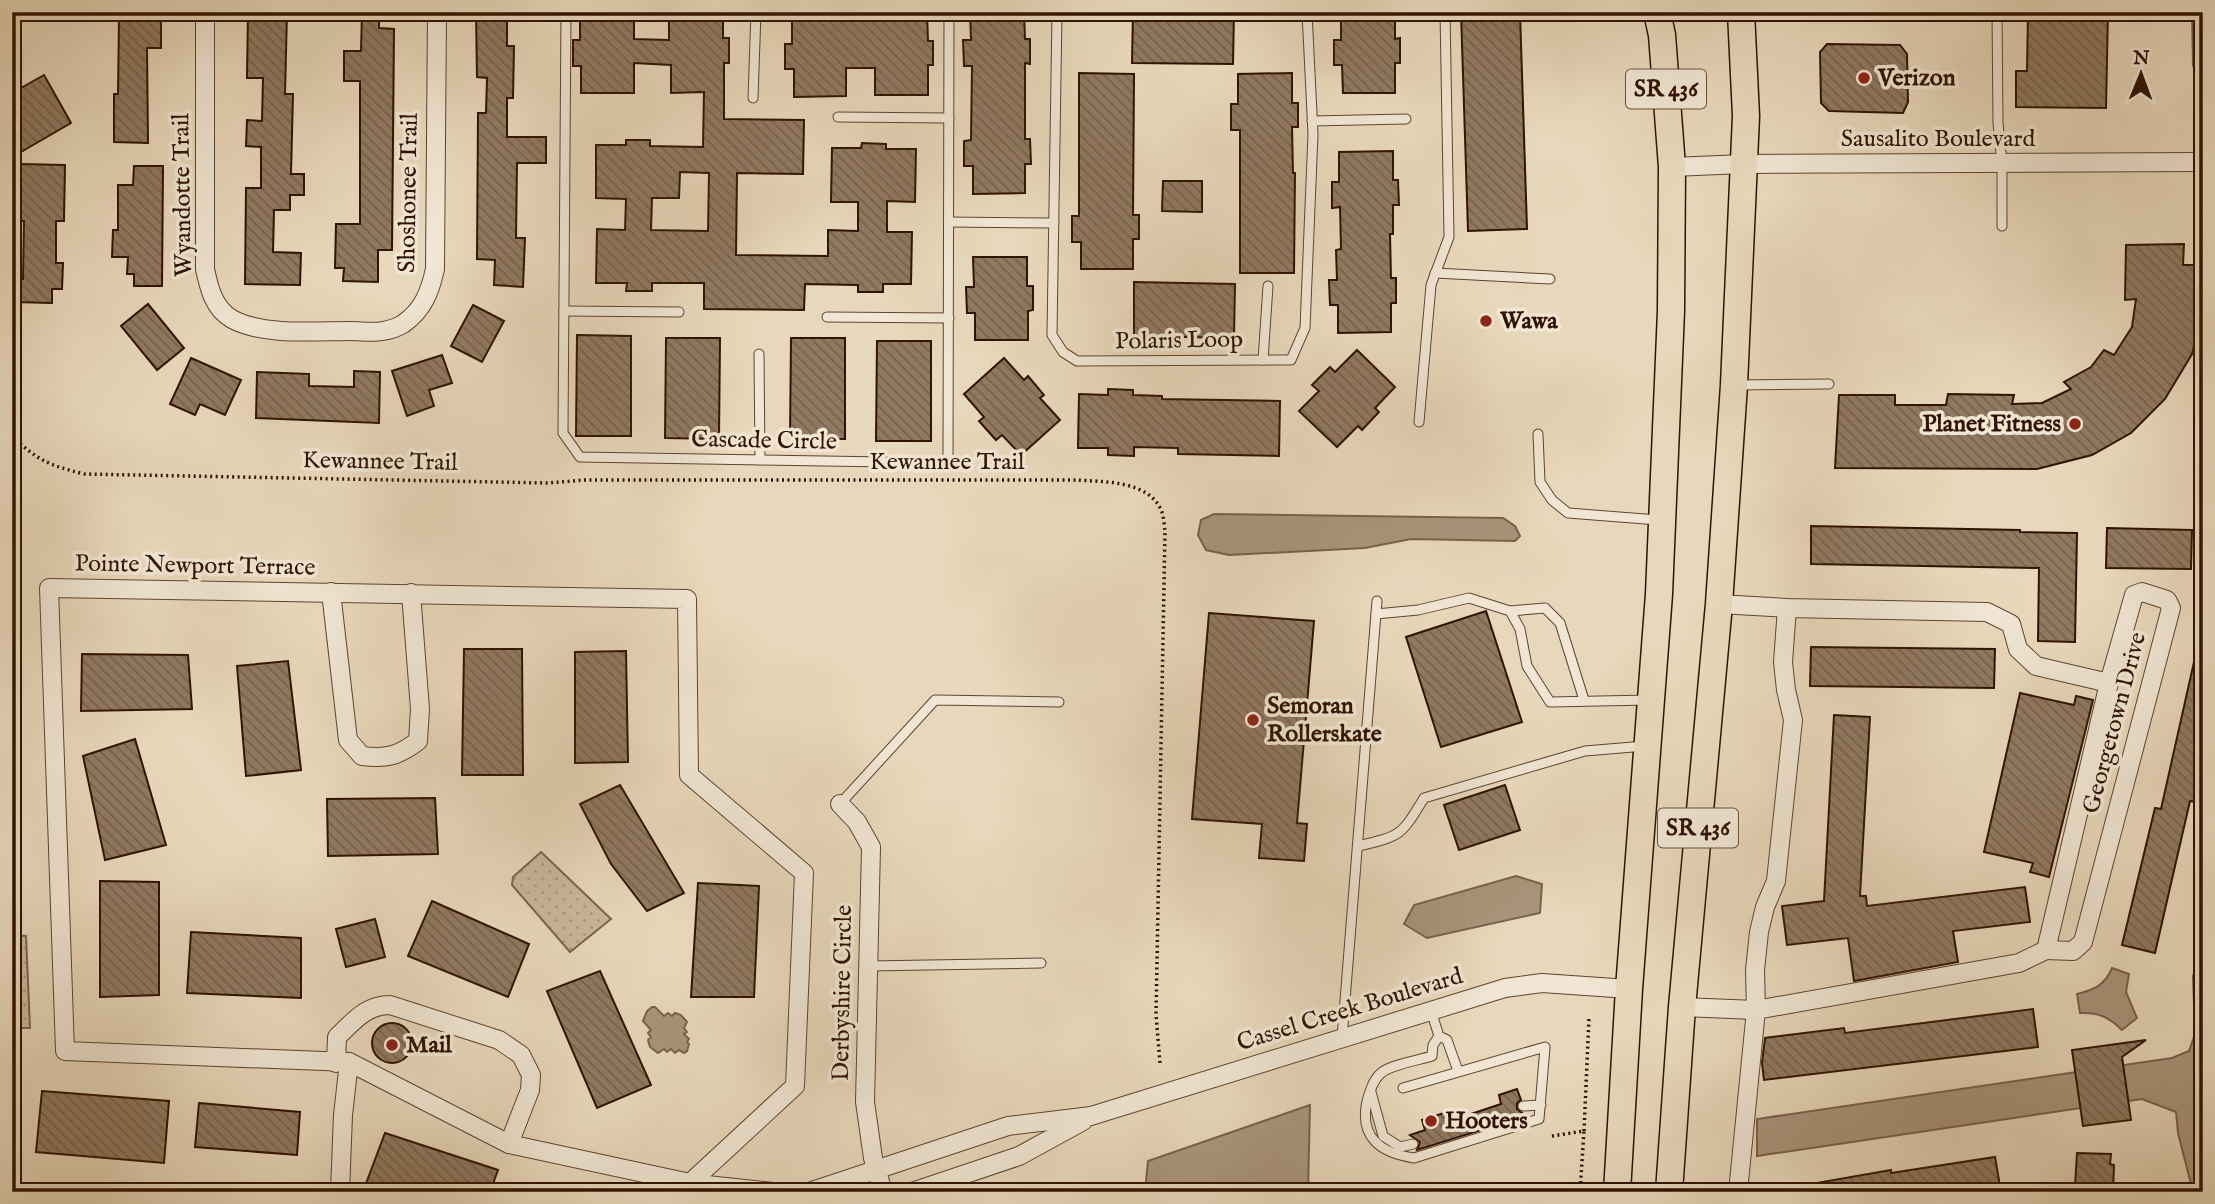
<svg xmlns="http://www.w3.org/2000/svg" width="2215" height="1204" font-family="'IM FELL English',serif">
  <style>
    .park { fill: url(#park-dots); stroke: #7c654e; stroke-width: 2 }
    .water { fill: #a9957b; stroke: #79614a; stroke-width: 2 }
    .building { fill: url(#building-back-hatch); stroke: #301300; stroke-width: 2; fill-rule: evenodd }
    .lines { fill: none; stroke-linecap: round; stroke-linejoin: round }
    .service-casing { stroke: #5e442f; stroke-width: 11 }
    .minor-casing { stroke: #5e442f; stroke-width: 20 }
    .primary-casing { stroke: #301300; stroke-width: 29 }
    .path { stroke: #301300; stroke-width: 3.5; stroke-dasharray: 2 3.5; stroke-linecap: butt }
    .service { stroke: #f0e6d3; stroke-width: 9 }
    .minor { stroke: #f0e6d3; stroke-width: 18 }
    .primary { stroke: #e8d8bb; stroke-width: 26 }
    .poi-dot { fill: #8f2418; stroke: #f0e6d3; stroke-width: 2.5 }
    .labels { text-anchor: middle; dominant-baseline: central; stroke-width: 7; stroke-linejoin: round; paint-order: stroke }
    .shield { fill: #f0e6d3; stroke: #6a523f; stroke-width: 2 }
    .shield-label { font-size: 23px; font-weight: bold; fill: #301300 }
    .poi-label { font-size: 24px; font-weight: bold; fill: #301300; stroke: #f0e6d3; text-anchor: start }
    .street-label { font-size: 24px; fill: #301300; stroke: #f0e6d3 }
  </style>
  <defs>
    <pattern id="park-dots" width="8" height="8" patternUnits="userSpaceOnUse" patternTransform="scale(1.75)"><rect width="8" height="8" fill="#c9b79b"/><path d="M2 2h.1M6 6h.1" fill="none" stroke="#ad9c84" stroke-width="1.8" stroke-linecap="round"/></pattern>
    <pattern id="building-back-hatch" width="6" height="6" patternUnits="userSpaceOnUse" patternTransform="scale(1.75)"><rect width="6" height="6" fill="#907961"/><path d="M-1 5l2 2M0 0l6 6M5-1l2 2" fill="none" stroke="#76624e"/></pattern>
  </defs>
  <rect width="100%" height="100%" fill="#e8d8bb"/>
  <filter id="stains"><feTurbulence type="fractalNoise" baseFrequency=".00286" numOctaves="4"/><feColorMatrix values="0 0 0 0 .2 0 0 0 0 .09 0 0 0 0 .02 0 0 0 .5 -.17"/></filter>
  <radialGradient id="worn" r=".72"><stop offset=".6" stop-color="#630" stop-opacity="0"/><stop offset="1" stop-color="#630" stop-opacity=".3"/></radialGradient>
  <!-- park -->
  <g class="park">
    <polygon points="541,852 611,919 570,952 512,885 513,877"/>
    <polygon points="12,935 26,936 30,1028 12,1028"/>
  </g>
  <!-- water -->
  <g class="water">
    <polygon points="2192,12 2203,12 2203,79 2193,66"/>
    <polygon points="1214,514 1503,518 1515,526 1520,536 1515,541 1411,539 1365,548 1229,555 1206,550 1198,535 1201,520"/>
    <polygon points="1516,876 1542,884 1540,913 1427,938 1404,924 1414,905"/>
    <polygon points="2203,952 2203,1192 2193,1192 2178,1133 2176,1112 2142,1099 1757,1156 1757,1119 2172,1058 2189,1051 2195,1034 2193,976"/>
    <path d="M2112,968L2129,974L2126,992L2137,1018L2122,1030C2109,1017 2098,1012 2080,1013L2077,994C2094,990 2105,985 2112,968Z"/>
    <polygon points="652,1007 655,1007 664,1016 668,1013 672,1016 675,1013 681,1015 687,1022 684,1028 687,1032 684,1034 689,1039 687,1042 689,1044 687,1051 684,1053 679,1050 675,1053 671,1049 667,1052 664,1049 658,1053 650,1047 648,1040 651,1037 648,1033 651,1030 643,1021 647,1011"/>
    <polygon points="1310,1105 1308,1192 1145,1192 1148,1161"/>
  </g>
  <!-- building -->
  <g class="building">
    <polygon points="248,12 287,12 285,94 293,94 291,174 304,174 304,195 290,195 290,210 274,210 273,252 301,253 300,285 245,284 246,188 261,188 261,147 246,146 247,120 262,121 263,78 247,78"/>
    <polygon points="362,12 379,12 379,28 394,29 392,250 378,250 378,282 343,281 344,268 335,268 336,224 360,224 360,81 344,81 344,51 361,51"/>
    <polygon points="476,12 507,12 507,46 514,46 513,98 507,98 507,137 546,137 546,163 517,163 516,238 525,238 523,287 494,285 495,260 477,259 478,113 486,113 487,78 477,77"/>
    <path d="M580,12H634V39L669,40V12H723V38H729V63H724V119L804,120L803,174L737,173L736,255L828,256V230L858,231V202H831L832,148H861L862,143L886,144V149H916L915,202L887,201V232H912L911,284H883V292H858V285L805,284L804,310L704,309V283H652V291H626L627,283H596L597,229L625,230L626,199L596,198V145H626V140H650V146L703,147L704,92L671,93V65L634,63V93H581V66H573V40H580ZM680,172L709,173L708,231L651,230L652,198H679Z"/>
    <polygon points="927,12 928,41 933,41 933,65 928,65 928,95 875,95 875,68 846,68 846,96 794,97 794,69 785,69 785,44 792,44 792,13"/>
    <polygon points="970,12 1024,12 1025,39 1030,39 1030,64 1025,63 1025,139 1030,139 1031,164 1025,164 1025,193 973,194 973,166 964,166 964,141 971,140 972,66 964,66 963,40 971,40"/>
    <polygon points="1133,12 1234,12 1233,64 1132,63"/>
    <polygon points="1341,12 1395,12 1395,39 1400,38 1400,63 1395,63 1395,93 1343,93 1342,65 1334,65 1334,40 1341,40"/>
    <polygon points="1461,12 1520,12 1527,229 1468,231"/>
    <polygon points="2028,12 2108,12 2106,108 2016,107 2016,71 2027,71"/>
    <polygon points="119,18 161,19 161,48 147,48 148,143 114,142 114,94 118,94"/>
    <polygon points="1827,44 1900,45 1907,54 1908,102 1903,113 1829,111 1821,103 1820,52"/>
    <polygon points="1079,73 1134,74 1133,215 1139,215 1139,239 1133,239 1133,269 1081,269 1081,242 1072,242 1072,216 1079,216"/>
    <polygon points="1292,73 1292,103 1298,103 1298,127 1292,127 1293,173 1295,173 1294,273 1240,273 1240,130 1231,130 1231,104 1238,104 1238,74"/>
    <polygon points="44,75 71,123 21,152 12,136 12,128 20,124 12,110 12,93"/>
    <polygon points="1393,151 1393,180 1398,180 1399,205 1393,205 1393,234 1390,234 1391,278 1396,278 1396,303 1391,303 1391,332 1338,333 1338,305 1330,305 1329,280 1337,280 1336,250 1341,249 1340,207 1332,208 1332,182 1339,182 1339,152"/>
    <polygon points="21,164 65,165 64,221 56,221 56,263 63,263 62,289 52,289 52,303 12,302 12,279 23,279 24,221 20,221"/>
    <polygon points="134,166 163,166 162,286 134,286 134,274 127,274 128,257 112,257 113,230 118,230 118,185 133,185"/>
    <polygon points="1163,181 1202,181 1202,212 1162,211"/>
    <polygon points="2184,244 2183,265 2203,265 2203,311 2192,354 2165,399 2131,433 2092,455 2037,469 1835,468 1839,395 1895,395 1895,405 1946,405 1948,394 2014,395 2012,404 2042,403 2071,389 2064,382 2091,367 2104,350 2114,355 2132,327 2136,299 2125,300 2126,245"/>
    <polygon points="973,257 1027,257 1027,286 1033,286 1033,310 1028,311 1028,340 975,340 975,313 967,313 966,287 974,287"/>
    <polygon points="1134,282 1235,284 1234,338 1134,336"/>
    <polygon points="148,304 184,348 157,370 121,326"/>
    <polygon points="473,305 504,321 482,362 451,346"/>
    <polygon points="577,335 631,336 631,436 576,436"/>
    <polygon points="666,338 720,338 719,439 665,438"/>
    <polygon points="791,338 845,338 845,439 790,438"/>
    <polygon points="877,341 931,341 931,441 876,441"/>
    <polygon points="1357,350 1395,387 1375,408 1379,412 1362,430 1358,426 1337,447 1299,411 1319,391 1312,385 1330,367 1335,372"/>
    <polygon points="442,355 452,383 429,390 434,406 407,416 392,371"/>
    <polygon points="191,358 241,380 225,415 200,404 195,415 170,404"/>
    <polygon points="1004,358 1024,380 1028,376 1044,395 1040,398 1060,420 1021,455 1002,435 996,440 979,421 984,417 964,394"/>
    <polygon points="354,371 380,372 379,423 256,418 257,372 309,374 309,386 354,387"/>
    <polygon points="1108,389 1133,390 1133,395 1162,396 1162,399 1280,401 1279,456 1178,454 1178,448 1134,447 1134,456 1108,455 1108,448 1078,448 1079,394 1108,395"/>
    <polygon points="1811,526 2020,530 2020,532 2077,533 2075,642 2038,641 2039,568 1811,564"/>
    <polygon points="2107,528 2192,530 2191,569 2106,568"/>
    <polygon points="1486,611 1522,722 1441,747 1406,637"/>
    <polygon points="1209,613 1314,621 1297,823 1307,824 1304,861 1259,858 1262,824 1192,819"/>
    <polygon points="1811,647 1995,649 1994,688 1810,686"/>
    <polygon points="464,649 522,649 523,775 462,775"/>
    <polygon points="626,651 628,762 575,763 575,652"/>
    <polygon points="2196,653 2203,653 2203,803 2190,801 2155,953 2122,945 2155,808 2161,809"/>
    <polygon points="82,654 188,655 192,709 81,711"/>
    <polygon points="288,661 301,770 246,776 237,666"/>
    <polygon points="2020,693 2074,705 2076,696 2093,700 2049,877 2030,872 2033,863 1984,852"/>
    <polygon points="1834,715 1870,717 1860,896 1866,896 1867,906 2025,887 2030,922 1953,931 1958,962 1854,981 1848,938 1787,945 1782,906 1824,901"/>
    <polygon points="135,739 166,845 105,860 83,756"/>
    <polygon points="620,785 684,893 647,911 611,864 580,804"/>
    <polygon points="1505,785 1520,830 1459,850 1444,805"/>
    <polygon points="435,798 438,854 328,856 327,799"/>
    <polygon points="100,881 159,882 159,995 100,997"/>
    <polygon points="698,883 759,886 754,997 691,997"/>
    <polygon points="432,901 529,944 508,997 408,956"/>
    <polygon points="375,919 385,957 346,967 336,929"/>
    <polygon points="191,932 301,938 301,998 187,993"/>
    <polygon points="600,971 651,1085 597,1108 547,991"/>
    <polygon points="2033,1009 2038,1047 1764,1080 1762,1063 1765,1038 1844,1028 1845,1033"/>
    <circle cx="392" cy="1043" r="20"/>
    <polygon points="2146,1040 2122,1057 2131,1120 2083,1126 2072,1050"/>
    <polygon points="1517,1089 1521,1100 1517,1103 1517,1109 1526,1116 1417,1150 1420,1142 1410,1135 1425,1130 1422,1120 1444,1113 1447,1122 1501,1104 1499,1095"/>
    <polygon points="42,1091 169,1101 164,1163 36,1152"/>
    <polygon points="199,1103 300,1112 297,1155 195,1147"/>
    <polygon points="385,1133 498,1170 490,1192 372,1192 364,1189"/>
    <polygon points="2077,1153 2111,1154 2110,1164 2114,1165 2113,1192 2079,1192 2079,1185 2075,1185"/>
    <polygon points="1995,1157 2001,1192 1812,1192 1811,1184 1891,1170 1891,1173"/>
  </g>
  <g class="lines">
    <!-- service casing -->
    <g class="service-casing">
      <g id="service">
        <polyline points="566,12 563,433 580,457 948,463 949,12"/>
        <polyline points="1057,12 1052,335 1063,352 1077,361 1291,360 1305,328 1313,134 1307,12"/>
        <polyline points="1997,12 1998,123 2002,164 2002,226"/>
        <polyline points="753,98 756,12"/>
        <polyline points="838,117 949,118"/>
        <polyline points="1312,121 1406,119"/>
        <polyline points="949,222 1054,223"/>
        <polyline points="1435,273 1550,279"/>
        <polyline points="564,311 679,312"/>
        <polyline points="827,317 949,318"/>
        <polyline points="759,354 760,460"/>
        <polyline points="1263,360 1268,286"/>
        <polyline points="1736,385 1829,384"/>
        <polyline points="1419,422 1431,285 1449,237 1445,12"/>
        <polyline points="1538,434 1540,482 1552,500 1568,513 1658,520"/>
        <polyline points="1510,611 1545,608 1560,623 1584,700"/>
        <polyline points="1376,614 1418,610 1469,598 1510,611 1520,629 1527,666 1550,702 1649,700"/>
        <polyline points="840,804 935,700 1059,702"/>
        <path d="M1358,846C1401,836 1401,836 1424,798L1585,751L1645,746"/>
        <polyline points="868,966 1041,963"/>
        <polyline points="1431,1011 1439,1036 1447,1040 1458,1071"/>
        <polyline points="1342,1038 1377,601"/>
        <path d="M1403,1088L1545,1047L1539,1119L1414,1158C1381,1153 1359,1138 1367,1101C1370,1091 1373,1080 1381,1073C1390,1065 1419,1060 1432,1056L1433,1045L1439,1036"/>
        <polyline points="1371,1092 1383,1136 1400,1147 1413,1144"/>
        <polyline points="1523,1106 1541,1105"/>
      </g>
    </g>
    <!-- minor casing -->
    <g class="minor-casing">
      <g id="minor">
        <path d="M205,12V269C209,288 214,309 232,319C263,336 316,331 350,331C361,331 372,333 383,331C389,330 398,327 403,324C423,310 430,292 435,269L437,12"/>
        <polyline points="1672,167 1744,164 2203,162"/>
        <path d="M331,592L348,740L362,756C387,759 398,756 418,741L420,709L411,593"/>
        <polyline points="840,804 857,822 871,847 865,1102 873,1158 883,1192"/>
        <polyline points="2046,950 2073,951 2083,942 2171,608 2167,600 2142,592 2134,595 2109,683"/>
        <polyline points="1682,1007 1756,1010 2019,963 2046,950 2109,683 2036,666 2018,649 2011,624 1987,612 1787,608 1719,604"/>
        <path d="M336,1063L337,1037C354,1021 366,1005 390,1005L499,1040L521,1055L531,1075L530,1090L509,1144"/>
        <polyline points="690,1183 795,1086 804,873 689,775 687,599 49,588 65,1051 349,1062 509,1144 690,1183 718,1192"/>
        <polyline points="707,1185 773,1192"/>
        <polyline points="340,1192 343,1115 349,1062"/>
        <polyline points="809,1192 1008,1126 1091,1116 1505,988 1542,983 1629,989"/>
        <polyline points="912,1192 1019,1156 1083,1121"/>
        <polyline points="1738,1192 1756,1010 1755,970 1759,932 1765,907 1776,881 1793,720 1786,690 1783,662 1787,608"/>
      </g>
    </g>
    <!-- primary casing -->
    <g class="primary-casing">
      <g id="primary">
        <polyline points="1617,1192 1629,989 1659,594 1671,311 1672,167 1662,35 1657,12"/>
        <polyline points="1669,1192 1682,1007 1719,604 1734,385 1746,116 1741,12"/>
      </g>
    </g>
    <!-- path -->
    <g class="path">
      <path d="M12,436C38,461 49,465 84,474L548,483L585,480H1076C1103,482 1148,480 1161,510C1164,516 1164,525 1165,531L1156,1015L1160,1063"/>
      <polyline points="1584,1131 1589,1018"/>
      <polyline points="1552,1136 1584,1131 1580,1192"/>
    </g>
    <!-- service -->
    <use href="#service" class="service"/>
    <!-- minor -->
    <use href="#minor" class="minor"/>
    <!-- primary -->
    <use href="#primary" class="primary"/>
  </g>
  <!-- markers -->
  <g class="poi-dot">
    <circle cx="1864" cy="78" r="7"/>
    <circle cx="1486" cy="321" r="7"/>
    <circle cx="2075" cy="424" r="7"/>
    <circle cx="1253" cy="720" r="7"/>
    <circle cx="392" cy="1045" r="7"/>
    <circle cx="1431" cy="1121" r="7"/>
  </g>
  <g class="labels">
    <!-- shield labels -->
    <g class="shield">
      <rect x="1626" y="69.5" width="80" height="39" rx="5"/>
      <rect x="1658" y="808.5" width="80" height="39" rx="5"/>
    </g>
    <g class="shield-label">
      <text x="1666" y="89">SR 436</text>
      <text x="1698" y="828">SR 436</text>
    </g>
    <!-- poi labels -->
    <g class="poi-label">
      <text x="1878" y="78">Verizon</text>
      <text x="1500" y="321">Wawa</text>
      <text x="2061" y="424" text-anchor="end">Planet Fitness</text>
      <text x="1267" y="706">Semoran<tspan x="1267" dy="28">Rollerskate</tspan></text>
      <text x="406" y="1045">Mail</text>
      <text x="1445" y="1121">Hooters</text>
    </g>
    <!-- street labels -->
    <g class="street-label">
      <text x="1938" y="139">Sausalito Boulevard</text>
      <text transform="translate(409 193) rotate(-89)">Shoshonee Trail</text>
      <text transform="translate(183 195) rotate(-91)">Wyandotte Trail</text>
      <text transform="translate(1179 341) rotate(-1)">Polaris Loop</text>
      <text transform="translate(764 441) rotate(1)">Cascade Circle</text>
      <text transform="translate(380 462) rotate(1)">Kewannee Trail</text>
      <text x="947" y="462">Kewannee Trail</text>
      <text transform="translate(195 566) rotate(1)">Pointe Newport Terrace</text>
      <text transform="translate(2115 723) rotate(-75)">Georgetown Drive</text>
      <text transform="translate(843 993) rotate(-89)">Derbyshire Circle</text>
      <text transform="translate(1350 1010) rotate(-17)">Cassel Creek Boulevard</text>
    </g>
  </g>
  <!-- margin -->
  <rect width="2215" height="1204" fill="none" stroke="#e8d8bb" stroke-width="42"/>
  <rect x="14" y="14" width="2187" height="1176" fill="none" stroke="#301300" stroke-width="3.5"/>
  <rect x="21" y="21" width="2173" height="1162" fill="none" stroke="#301300" stroke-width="2"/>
  <!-- north arrow -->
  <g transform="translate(2141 74) rotate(1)" stroke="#f0e6d3" stroke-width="5" paint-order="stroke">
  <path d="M0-5L12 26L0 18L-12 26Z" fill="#301300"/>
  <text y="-10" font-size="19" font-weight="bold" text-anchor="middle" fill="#301300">N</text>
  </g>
  <rect width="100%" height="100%" filter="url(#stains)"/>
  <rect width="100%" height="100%" fill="url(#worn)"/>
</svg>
